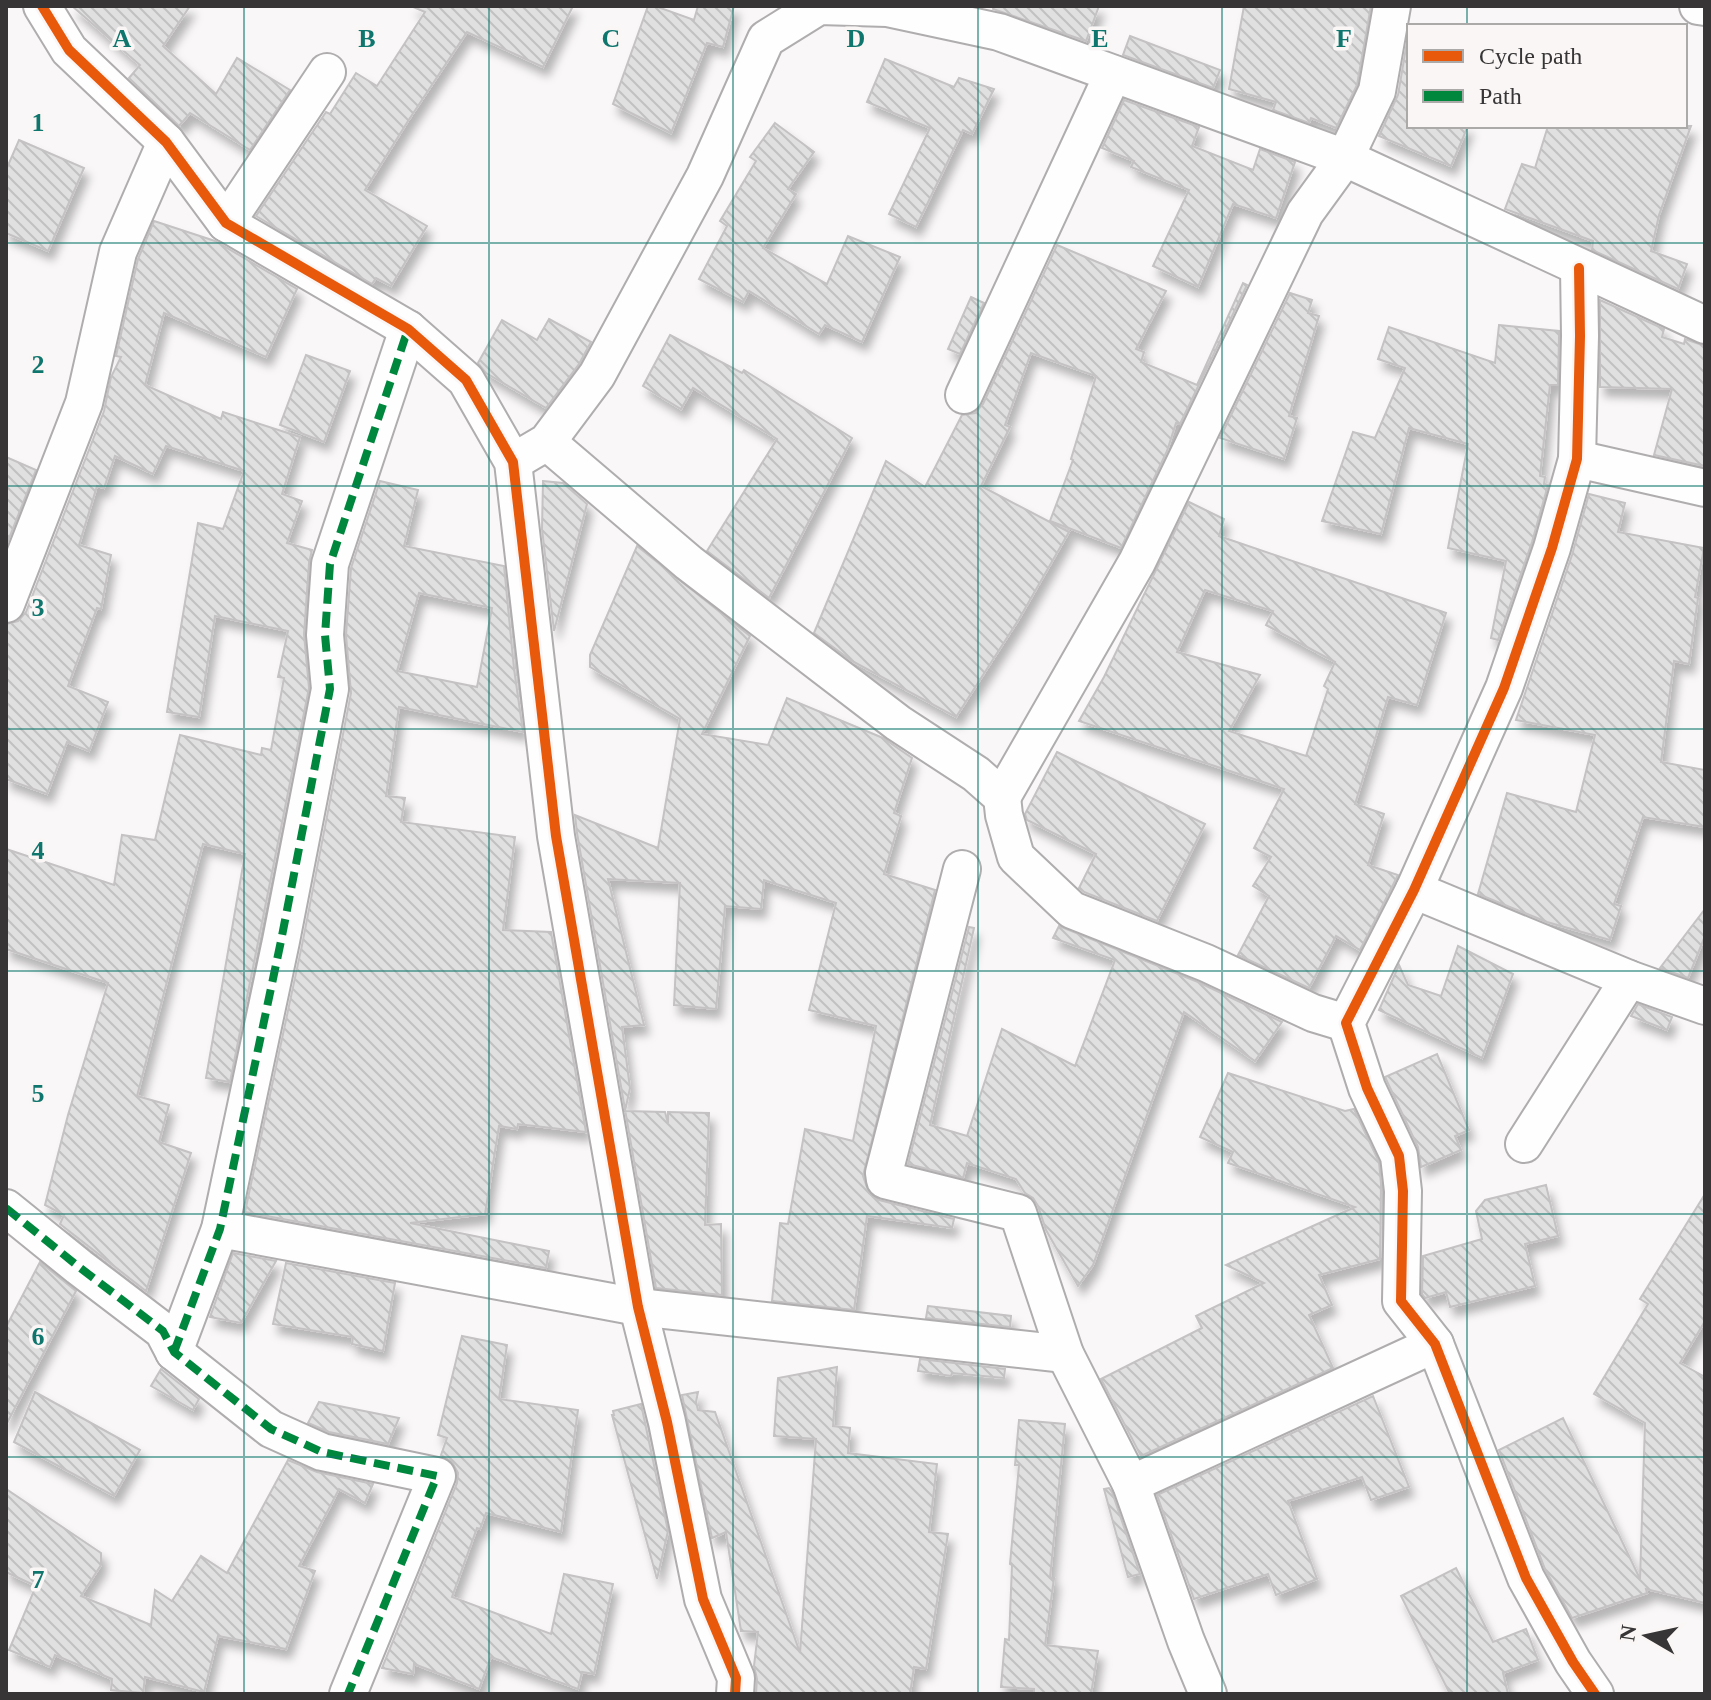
<svg xmlns="http://www.w3.org/2000/svg" width="1711" height="1700" font-family="'Times New Roman',serif">
  <style>
    .building { fill: url(#building-back-hatch); stroke: #c4c2c3; stroke-width: 2; fill-rule: evenodd; filter: url(#shadow) }
    .lines { fill: none; stroke-linecap: round; stroke-linejoin: round }
    .street-casing { stroke: #afadad; stroke-width: 40 }
    .street { stroke: #fefefe; stroke-width: 36 }
    .quiet { stroke: #00873e; stroke-width: 8; stroke-dasharray: 16 8; stroke-linecap: butt }
    .cycleway-casing { stroke: #faf6f6; stroke-width: 15 }
    .cycleway { stroke: #e8590c; stroke-width: 10 }
    .grid { fill: none; stroke: #0f766e; stroke-width: 2; stroke-opacity: 0.55 }
    .grid-label { font-size: 26px; text-anchor: middle; font-weight: bold; fill: #0f766e; stroke: #faf6f6; stroke-width: 7; stroke-linejoin: round; paint-order: stroke }
  </style>
  <defs>
    <pattern id="building-back-hatch" width="6" height="6" patternUnits="userSpaceOnUse" patternTransform="scale(2)"><rect width="6" height="6" fill="#e1e0e0"/><path d="M-1 5l2 2M0 0l6 6M5-1l2 2" fill="none" stroke="#c2c1c1"/></pattern>
    <filter id="shadow"><feDropShadow dx="5" dy="9" stdDeviation="4" flood-color="#0004"/></filter>
  </defs>
  <rect width="100%" height="100%" fill="#f9f7f7"/>
  <!-- building -->
  <g class="building">
    <polygon points="72,6 190,6 163,46 216,94 237,58 290,90 250,150 190,113 179,126 129,78 140,65"/>
    <polygon points="411,6 573,6 543,67 467,32 408,121 365,190 427,226 391,286 376,278 372,284 256,216 326,112 330,114 356,73 377,86 425,12"/>
    <polygon points="648,6 655,6 694,20 698,6 734,6 723,47 707,43 671,133 613,104"/>
    <polygon points="994,6 1099,6 1086,41 993,9"/>
    <polygon points="1244,6 1371,6 1357,85 1336,128 1311,118 1309,123 1273,110 1276,102 1229,89"/>
    <polygon points="1409,30 1409,126 1468,126 1451,166 1379,136 1398,95"/>
    <polygon points="1130,36 1220,70 1213,88 1123,55"/>
    <polygon points="885,59 954,87 959,78 994,89 972,134 963,130 916,227 889,214 930,128 867,102"/>
    <polygon points="1124,100 1199,127 1192,146 1253,170 1260,149 1295,162 1276,218 1233,204 1198,287 1153,266 1189,190 1131,167 1134,161 1102,148"/>
    <polygon points="775,123 814,152 788,189 796,194 763,248 827,284 848,236 900,257 862,342 825,325 819,334 749,291 743,302 699,279 727,226 720,221 756,161 750,157"/>
    <polygon points="1548,126 1691,126 1659,215 1651,251 1687,264 1678,289 1592,250 1593,241 1505,209 1522,164 1535,168"/>
    <polygon points="19,140 84,168 48,251 6,233 6,170"/>
    <polygon points="154,221 215,241 297,289 266,357 164,313 145,385 221,419 223,412 300,437 282,494 302,501 287,543 312,550 309,563 304,634 309,688 230,1082 206,1078 245,854 203,844 137,1096 169,1105 159,1142 191,1153 146,1291 60,1224 64,1215 45,1205 68,1115 108,983 6,949 6,849 114,885 122,835 155,840 180,735 261,755 262,748 271,750 284,678 278,677 288,631 215,616 199,717 167,712 198,523 223,529 244,471 166,446 153,474 115,456 104,488 97,486 79,545 111,555 101,609 97,608 68,686 108,702 89,751 67,742 47,794 6,779 6,624 18,621 26,612 104,411 111,377 121,357 116,356 138,259"/>
    <polygon points="1057,245 1166,291 1136,349 1144,352 1141,362 1197,385 1243,283 1247,285 1180,424 1176,423 1167,451 1121,548 1050,521 1073,460 1071,459 1096,376 1031,353 1005,425 1010,427 981,486 1069,532 1019,619 956,717 852,661 814,633 886,461 925,487 962,415 975,413 983,404"/>
    <polygon points="1290,293 1312,300 1308,313 1319,316 1289,416 1297,418 1284,459 1220,438"/>
    <polygon points="971,297 984,303 960,354 948,349"/>
    <polygon points="1600,300 1664,329 1662,337 1684,344 1685,339 1705,346 1705,466 1654,455 1672,389 1600,387"/>
    <polygon points="549,319 591,342 579,364 546,408 486,373 478,363 502,320 537,340"/>
    <polygon points="1499,325 1559,331 1559,336 1558,385 1550,385 1540,476 1545,477 1544,484 1548,485 1532,542 1498,640 1491,638 1506,561 1448,548 1468,444 1409,428 1381,534 1322,521 1353,432 1375,438 1405,368 1378,359 1389,327 1495,363"/>
    <polygon points="670,335 742,373 744,370 852,438 769,598 707,551 777,439 693,388 681,409 643,386"/>
    <polygon points="306,355 350,371 324,442 280,425"/>
    <polygon points="6,457 36,470 6,546"/>
    <path d="M380,481L418,490L404,546L504,566L514,669L523,732L399,707L386,796L405,798L401,822L515,837L503,930L551,932L586,1132L518,1124L517,1129L499,1126L485,1214L410,1223L549,1251L546,1268L245,1212L302,945L351,693L346,635L351,568ZM419,593L492,608L477,687L397,671Z"/>
    <polygon points="543,481 563,483 587,504 554,631 542,529"/>
    <polygon points="1589,494 1625,503 1618,532 1704,548 1695,597 1698,598 1689,664 1674,661 1661,762 1705,770 1705,827 1643,817 1614,904 1621,906 1610,940 1547,922 1478,894 1507,793 1576,812 1595,735 1516,720 1572,555"/>
    <path d="M1189,502L1224,519L1219,536L1446,613L1417,705L1388,697L1355,804L1384,814L1368,865L1398,875L1360,950L1336,936L1309,988L1238,955L1269,896L1253,886L1271,857L1254,848L1284,789L1079,721L1104,677ZM1205,590L1273,611L1266,625L1335,662L1324,686L1328,689L1306,756L1229,731L1260,675L1177,652Z"/>
    <polygon points="637,546 750,636 702,734 768,745 787,698 883,738 912,758 894,813 901,816 884,874 935,890 863,1176 869,1193 879,1200 954,1219 952,1228 867,1216 854,1310 772,1301 780,1223 788,1224 805,1129 853,1141 876,1026 809,1010 836,903 764,880 761,909 725,906 716,1009 674,1005 680,883 608,879 644,1025 622,1027 630,1088 625,1111 665,1112 668,1123 668,1112 709,1113 705,1225 721,1224 722,1295 656,1288 577,833 575,815 658,848 680,719 590,667 590,655"/>
    <polygon points="1057,752 1205,824 1157,921 1084,892 1079,888 1096,854 1027,820 1025,814"/>
    <polygon points="1705,909 1705,936 1688,978 1660,968"/>
    <polygon points="1059,926 1198,982 1282,1022 1255,1061 1184,1012 1093,1265 1078,1286 1046,1230 1038,1206 1033,1198 1025,1193 1016,1179 967,1163 963,1178 908,1164 969,927 974,928 930,1125 967,1136 1002,1029 1075,1066 1115,960 1053,938"/>
    <polygon points="1458,946 1513,974 1482,1058 1379,1010 1399,965 1408,985 1441,996"/>
    <polygon points="1638,1004 1672,1017 1667,1030 1631,1016"/>
    <polygon points="1437,1054 1469,1130 1455,1136 1461,1150 1421,1167 1418,1147 1385,1077"/>
    <polygon points="1228,1073 1345,1111 1354,1109 1379,1162 1381,1184 1380,1259 1319,1275 1332,1305 1309,1315 1333,1368 1141,1456 1101,1379 1202,1328 1196,1316 1264,1283 1226,1265 1355,1207 1228,1163 1233,1152 1200,1137"/>
    <polygon points="1546,1185 1558,1236 1525,1244 1535,1286 1450,1307 1446,1292 1425,1298 1422,1294 1423,1256 1482,1239 1476,1211 1485,1200"/>
    <polygon points="1705,1194 1705,1321 1680,1363 1705,1377 1705,1603 1646,1589 1647,1593 1572,1618 1545,1569 1499,1450 1563,1418 1640,1579 1645,1423 1594,1394 1648,1304 1640,1299"/>
    <polygon points="233,1253 276,1261 241,1323 210,1317"/>
    <polygon points="40,1262 76,1291 6,1425 6,1327"/>
    <polygon points="286,1263 395,1283 383,1351 352,1344 353,1337 273,1324"/>
    <polygon points="928,1306 1011,1316 1010,1327 926,1318"/>
    <polygon points="462,1336 507,1345 499,1399 578,1410 561,1532 486,1513 480,1529 477,1528 452,1597 551,1634 564,1574 613,1584 594,1674 582,1672 578,1689 491,1657 479,1689 414,1664 413,1674 382,1668 457,1483 458,1473 452,1462 441,1455 447,1438 438,1435"/>
    <polygon points="920,1359 1005,1369 1004,1378 952,1373 951,1376 918,1371"/>
    <polygon points="837,1367 833,1426 850,1428 848,1453 937,1464 929,1532 948,1534 926,1669 914,1667 910,1694 756,1694 757,1679 754,1666 758,1632 741,1631 726,1532 712,1538 682,1395 698,1392 696,1402 698,1410 715,1412 800,1653 816,1439 774,1436 778,1378"/>
    <polygon points="161,1369 199,1399 193,1410 151,1386"/>
    <polygon points="35,1392 140,1450 114,1496 14,1442"/>
    <polygon points="1373,1396 1409,1487 1371,1500 1362,1477 1288,1501 1317,1579 1276,1595 1268,1574 1194,1599 1157,1495"/>
    <polygon points="319,1402 399,1418 388,1444 329,1432 308,1423"/>
    <polygon points="641,1404 668,1531 657,1579 612,1415 614,1415 613,1411"/>
    <polygon points="1019,1420 1065,1424 1050,1578 1054,1578 1045,1645 1098,1651 1091,1694 1034,1694 1034,1689 1001,1687 1005,1639 1009,1640 1012,1565 1010,1564 1019,1465 1015,1465"/>
    <polygon points="288,1460 317,1472 373,1484 365,1503 339,1489 299,1566 315,1571 286,1649 218,1636 204,1692 145,1677 143,1693 111,1690 112,1679 55,1655 50,1667 9,1650 36,1586 6,1572 6,1489 101,1553 101,1565 81,1596 151,1625 155,1590 172,1601 201,1556 227,1573"/>
    <polygon points="1109,1488 1112,1492 1140,1574 1128,1577 1104,1489"/>
    <polygon points="1456,1568 1493,1642 1526,1629 1538,1660 1503,1673 1508,1694 1450,1694 1401,1596"/>
  </g>
  <g class="lines">
    <!-- street casing -->
    <g class="street-casing">
      <g id="street">
        <polyline points="42,6 69,50 166,142 226,223 408,329 466,380 513,462 556,836 638,1307 667,1422 703,1599 736,1678 735,1694"/>
        <polyline points="1698,6 1705,7"/>
        <polyline points="226,223 327,72"/>
        <polyline points="1579,268 1580,336 1577,459 1552,548 1504,688 1414,890 1346,1023 1367,1088 1399,1156 1403,1191 1401,1301 1435,1344 1526,1578 1573,1662 1595,1694"/>
        <polyline points="964,395 1113,74"/>
        <polyline points="547,442 689,563 898,723 976,774 1002,797 1004,815 1016,857 1072,910 1206,963 1313,1013 1346,1023"/>
        <polyline points="1577,459 1705,488"/>
        <polyline points="513,462 547,442 597,375 705,176 766,39 819,6 887,8 999,32 1345,158 1705,325"/>
        <polyline points="6,604 84,403 118,252 166,142"/>
        <polyline points="1002,797 1137,562 1305,213 1345,158 1377,91 1392,6"/>
        <polyline points="962,869 884,1173 885,1180 1018,1213 1065,1354 1131,1484 1186,1641 1208,1694"/>
        <polyline points="1414,890 1629,979 1705,1006"/>
        <polyline points="1524,1144 1629,979"/>
        <polyline points="6,1208 79,1267 163,1331 174,1352 271,1429 322,1452 437,1476 348,1694"/>
        <polyline points="220,1229 638,1307 1065,1354"/>
        <polyline points="174,1352 220,1229 281,941 330,689 325,635 330,564 408,329"/>
        <polyline points="1131,1484 1435,1344"/>
      </g>
    </g>
    <!-- street -->
    <use href="#street" class="street"/>
    <!-- quiet -->
    <g class="quiet">
      <polyline points="6,1208 79,1267 163,1331 174,1352 271,1429 322,1452 437,1476 348,1694"/>
      <polyline points="174,1352 220,1229 281,941 330,689 325,635 330,564 408,329"/>
    </g>
    <!-- cycleway casing -->
    <g class="cycleway-casing">
      <g id="cycleway">
        <polyline points="42,6 69,50 166,142 226,223 408,329 466,380 513,462 556,836 638,1307 667,1422 703,1599 736,1678 735,1694"/>
        <polyline points="1579,268 1580,336 1577,459 1552,548 1504,688 1414,890 1346,1023 1367,1088 1399,1156 1403,1191 1401,1301 1435,1344 1526,1578 1573,1662 1595,1694"/>
      </g>
    </g>
    <!-- cycleway -->
    <use href="#cycleway" class="cycleway"/>
  </g>
  <!-- grid -->
  <path class="grid" d="M244,6V1694M489,6V1694M733,6V1694M978,6V1694M1222,6V1694M1467,6V26M1467,126V1694M6,243H1705M6,486H1705M6,729H1705M6,971H1705M6,1214H1705M6,1457H1705"/>
  <g class="grid-label">
    <text x="122" y="47">A</text>
    <text x="367" y="47">B</text>
    <text x="611" y="47">C</text>
    <text x="856" y="47">D</text>
    <text x="1100" y="47">E</text>
    <text x="1344" y="47">F</text>
    <text x="38" y="131">1</text>
    <text x="38" y="373">2</text>
    <text x="38" y="616">3</text>
    <text x="38" y="859">4</text>
    <text x="38" y="1102">5</text>
    <text x="38" y="1345">6</text>
    <text x="38" y="1588">7</text>
  </g>
  <!-- border -->
  <rect width="1711" height="1700" fill="none" stroke="#373536" stroke-width="16"/>
  <!-- legend -->
  <rect x="1407" y="24" width="280" height="104" fill="#faf6f6" stroke="#aca9a9" stroke-width="2"/>
  <rect x="1423" y="50" width="40" height="12" fill="#e8590c" stroke="#aca9a9" stroke-width="2"/>
  <text x="1479" y="64" font-size="24" fill="#373536">Cycle path</text>
  <rect x="1423" y="90" width="40" height="12" fill="#00873e" stroke="#aca9a9" stroke-width="2"/>
  <text x="1479" y="104" font-size="24" fill="#373536">Path</text>
  <!-- north arrow -->
  <g transform="translate(1647 1636) rotate(279)" stroke="#faf6f6" stroke-width="6" paint-order="stroke">
  <path d="M0-6L14 30L0 20L-14 30Z" fill="#373536"/>
  <text y="-12" font-size="22" font-weight="bold" text-anchor="middle" fill="#373536">N</text>
  </g>
</svg>
